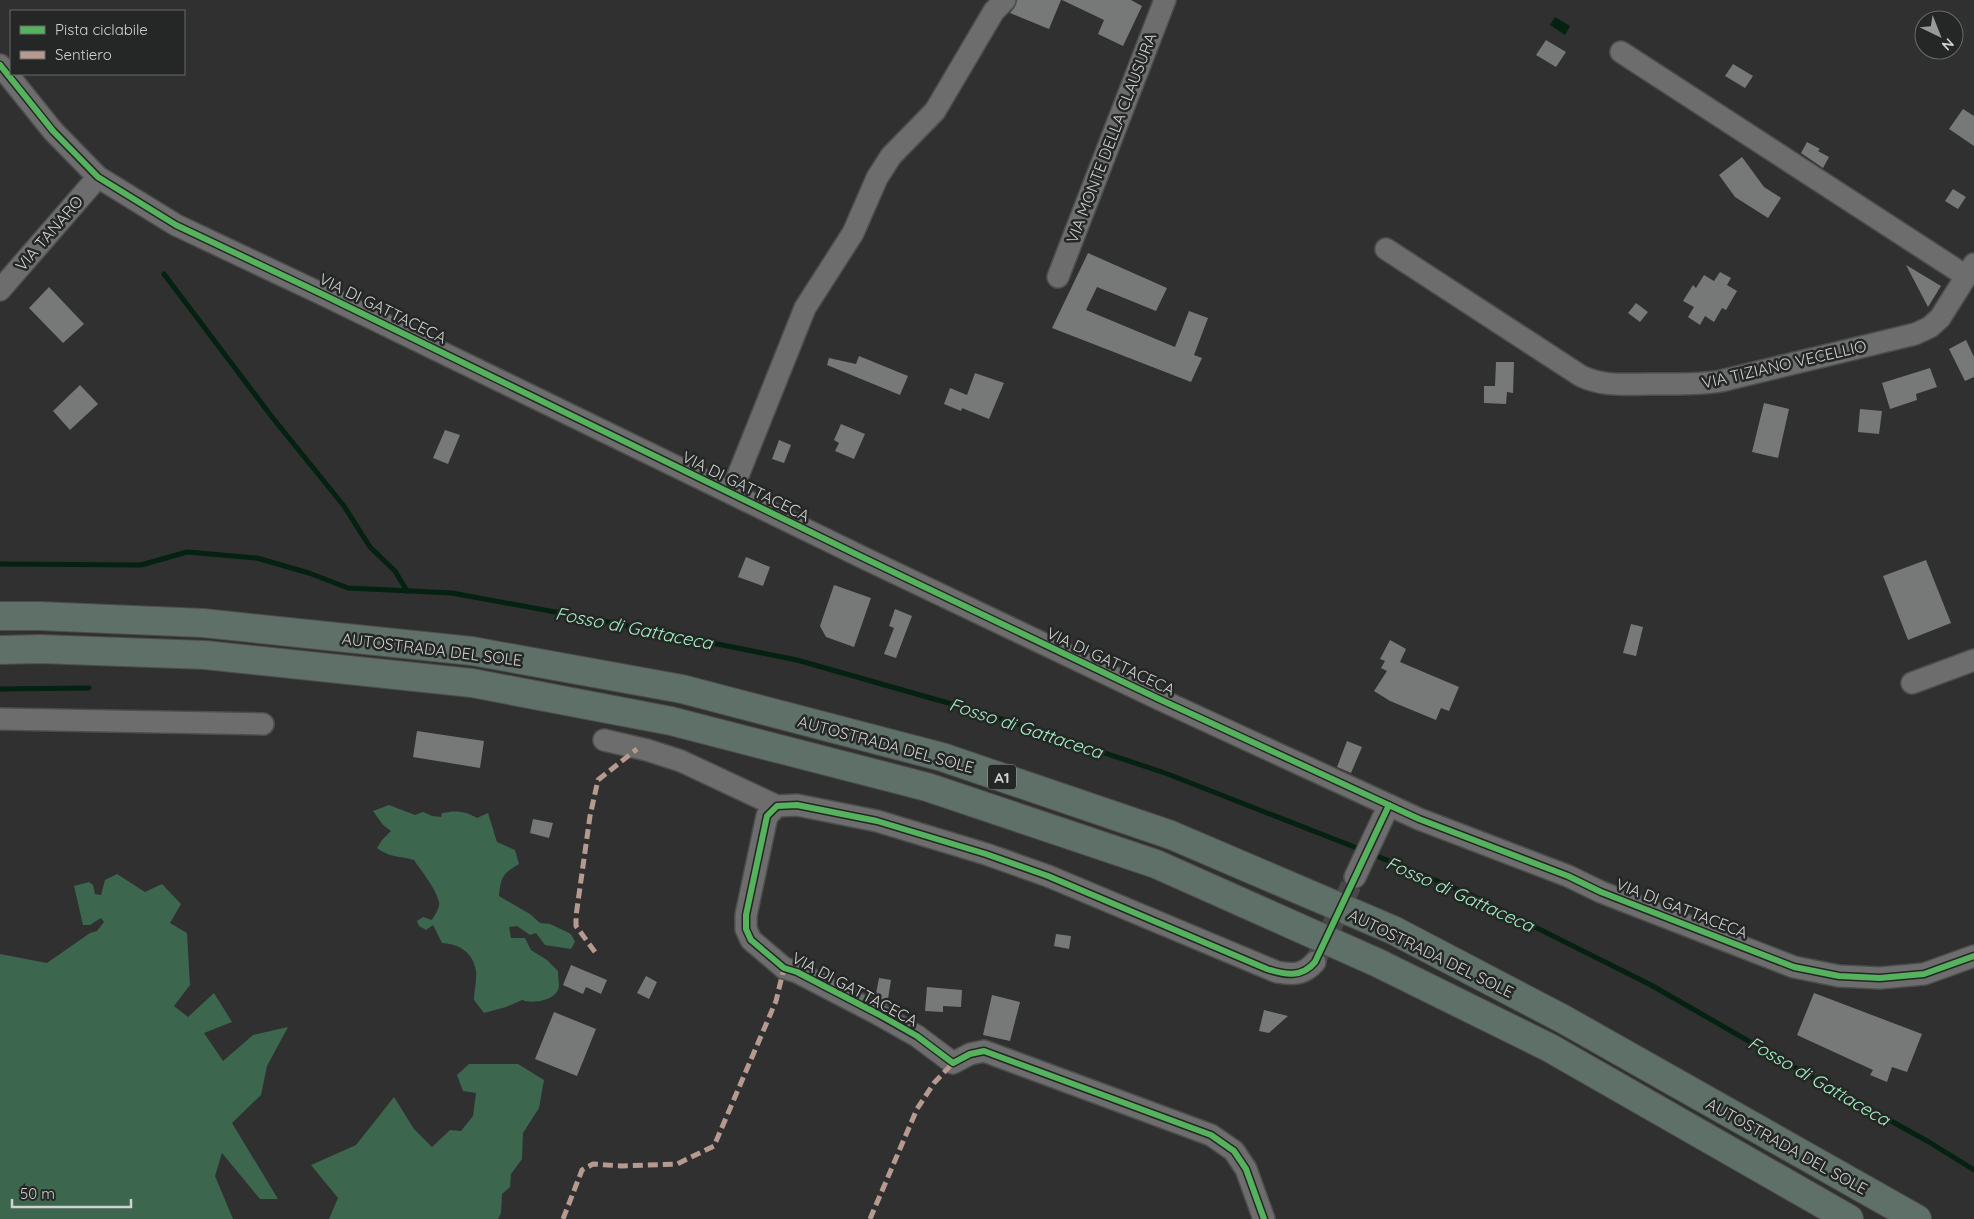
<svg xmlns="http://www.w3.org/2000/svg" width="1974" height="1219" font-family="Quicksand,sans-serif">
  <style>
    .forest { fill: #3d664e }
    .water { fill: #042111 }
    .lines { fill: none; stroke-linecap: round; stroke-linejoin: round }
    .stream { stroke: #042111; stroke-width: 5 }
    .building { fill: #777978 }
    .minor-tunnel { stroke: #474847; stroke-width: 21; stroke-dasharray: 21 11; stroke-linecap: butt }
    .minor-casing { stroke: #4c4d4c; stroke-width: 24 }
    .highway-casing { stroke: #4c4d4c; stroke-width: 30 }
    .minor { stroke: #6c6d6c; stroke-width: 21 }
    .highway { stroke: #5e7067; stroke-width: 28 }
    .quiet { stroke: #b69a8f; stroke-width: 5; stroke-dasharray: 10 5; stroke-linecap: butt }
    .cycleway-casing { stroke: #242725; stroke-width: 9 }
    .cycleway { stroke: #56b35d; stroke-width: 6 }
    .labels { text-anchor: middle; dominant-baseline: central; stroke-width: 5; stroke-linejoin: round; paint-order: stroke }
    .shield { fill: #242725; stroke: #9c9f9d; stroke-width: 1 }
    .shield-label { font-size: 15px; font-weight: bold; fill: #d0d2d1 }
    .street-label { font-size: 16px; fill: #d0d2d1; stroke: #242725 }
    .water-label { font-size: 18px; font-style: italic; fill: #a5f1c4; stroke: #242725 }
  </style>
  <rect width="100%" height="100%" fill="#2f302f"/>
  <!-- forest -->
  <g class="forest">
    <path d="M389,805L415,815L423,812L432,816L441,817L442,813C456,810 466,811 477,818L488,813L497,842L515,850L519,864C502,874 501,877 499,896L530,914L540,923L550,924L571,934L575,942L571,949L545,945L536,933L530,935L517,926L509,927L511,938H525L531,950L547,960L558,971C558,977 560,985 558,990C553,1001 532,1004 522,1000L506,1007L484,1013L474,1000C474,991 477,980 476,971C473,952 459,944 442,943L433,925L426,930L419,926L417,921L423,917L432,920C435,915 440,908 439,902C435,887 422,872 414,860C397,855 393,859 377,848L382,840L391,831L383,825L373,811Z"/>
    <polygon points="117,874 145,892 162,884 181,904 170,923 187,933 190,985 174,1006 188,1017 214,993 232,1022 204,1033 223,1061 253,1035 288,1027 267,1066 261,1095 232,1123 278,1199 260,1199 222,1153 215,1176 233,1219 0,1219 0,954 47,963 90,933 97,931 104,922 101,918 90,925 83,925 74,886 89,882 93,885 95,894 101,895 105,880"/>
    <polygon points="469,1064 518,1064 544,1080 539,1108 523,1133 522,1159 511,1174 510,1187 502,1194 501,1213 498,1219 329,1219 338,1198 311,1165 356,1145 394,1097 414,1129 432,1147 450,1130 461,1131 473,1116 476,1093 463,1091 457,1075"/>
  </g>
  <!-- water -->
  <polygon class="water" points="1555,17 1570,26 1565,35 1550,25"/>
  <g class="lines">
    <!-- stream -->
    <g class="stream">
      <polyline points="164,274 272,417 344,506 370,547 395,571 407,591"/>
      <polyline points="0,564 141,565 187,552 257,558 309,573 348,588 452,593 593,619 797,660 987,714 1165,773 1362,850"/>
      <polyline points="0,689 89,688"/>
      <polyline points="1372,854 1471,895 1651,985 1806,1074 1929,1142 1974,1170"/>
    </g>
  </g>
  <!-- building -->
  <g class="building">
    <polygon points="1017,0 1061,0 1049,29 1010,13 1014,8"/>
    <polygon points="1062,0 1131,0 1142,6 1123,46 1098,34 1104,20"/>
    <polygon points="1546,40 1566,52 1556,67 1536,55"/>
    <polygon points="1733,64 1753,76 1745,88 1725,76"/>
    <polygon points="1963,109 1974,116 1974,146 1949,129"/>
    <polygon points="1807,142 1820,149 1818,151 1829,157 1823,168 1801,153"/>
    <polygon points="1742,157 1764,187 1781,198 1768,218 1735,197 1719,175"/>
    <polygon points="1953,189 1966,197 1958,209 1945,201"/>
    <polygon points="1088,253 1167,288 1156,311 1097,287 1086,310 1175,347 1189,311 1208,318 1194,355 1202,358 1191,382 1052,328"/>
    <polygon points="1906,265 1941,286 1928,307"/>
    <polygon points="1720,272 1731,278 1727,285 1737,291 1726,310 1722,308 1714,322 1705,316 1700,325 1688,317 1694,307 1683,301 1693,285 1696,288 1704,275 1714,281"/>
    <polygon points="49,287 84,324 63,343 29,308"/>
    <polygon points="1636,303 1648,312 1640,322 1628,313"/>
    <polygon points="1966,340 1974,357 1974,377 1965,381 1949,349"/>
    <polygon points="859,356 908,376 900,395 827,365 829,358 856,364"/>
    <polygon points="1496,362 1514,362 1513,393 1507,392 1506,404 1484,403 1484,386 1495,386"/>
    <polygon points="1930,368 1937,387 1916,394 1917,400 1890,409 1882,383"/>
    <polygon points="975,373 1004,383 989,419 962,408 961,411 944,404 950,388 967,395"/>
    <polygon points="80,385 98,404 70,430 53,411"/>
    <polygon points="1764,403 1789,409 1778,458 1752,452"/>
    <polygon points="1860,409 1882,411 1879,434 1858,432"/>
    <polygon points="841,424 865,434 854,459 835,451 839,443 834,440"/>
    <polygon points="445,430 460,435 448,464 433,458"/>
    <polygon points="779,440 791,445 784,463 772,459"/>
    <polygon points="746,557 770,567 763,586 738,577"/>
    <polygon points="1926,560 1951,623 1908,640 1883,576"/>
    <polygon points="834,585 871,598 854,647 826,637 820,626"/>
    <polygon points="895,609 912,616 896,658 884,654 894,628 889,626"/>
    <polygon points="1631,624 1643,627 1636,656 1623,653"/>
    <polygon points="1390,640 1406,649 1400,662 1459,687 1449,711 1441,708 1436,720 1390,701 1374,691 1387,671 1381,668 1385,661 1380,659"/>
    <polygon points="417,731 484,741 480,768 413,757"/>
    <polygon points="1347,741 1362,747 1351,773 1337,767"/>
    <polygon points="533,819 553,823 549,838 530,833"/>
    <polygon points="1056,934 1071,936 1069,949 1054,946"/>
    <polygon points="571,965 607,980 601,994 586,987 583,994 563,985"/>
    <polygon points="646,976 657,982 649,999 637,993"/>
    <polygon points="879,978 891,980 887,1005 875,999"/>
    <polygon points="927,987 962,990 961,1007 943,1006 943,1012 925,1011"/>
    <polygon points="1814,993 1922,1034 1907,1072 1892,1067 1887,1082 1870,1075 1873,1070 1797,1035"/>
    <polygon points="992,995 1020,1002 1010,1041 983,1035"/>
    <polygon points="1264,1010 1288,1016 1269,1033 1259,1031"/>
    <polygon points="554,1012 596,1029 577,1076 535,1059"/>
  </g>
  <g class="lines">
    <!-- minor-tunnel -->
    <polyline class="minor-tunnel" points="1315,962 1355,877"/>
    <!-- minor casing -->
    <g class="minor-casing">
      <g id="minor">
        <polyline points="1621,52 1966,276"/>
        <polyline points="0,65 53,131 98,177 176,225 324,295 866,559 1159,699 1419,819 1568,876 1601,892 1794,967 1839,976 1880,978 1924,974 1974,956"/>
        <path d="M1386,249L1581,376C1604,387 1626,384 1650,384C1674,384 1697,385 1721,381L1915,334L1930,327L1940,318L1974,264"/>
        <polyline points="1058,277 1165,0"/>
        <polyline points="0,290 98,177"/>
        <polyline points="731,493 805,308 853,233 877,178 891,156 935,111 994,11 1005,0"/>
        <polyline points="1912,683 1974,660"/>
        <polyline points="0,719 263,724"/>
        <polyline points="604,740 647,750 681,761 777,806"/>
        <polyline points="1355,877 1389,805"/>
        <path d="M1264,1219L1246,1169L1234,1151L1211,1135L984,1051L970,1054L953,1063L917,1036L878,1014L797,972L784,968L751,940L746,929V915L767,816L777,806L797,805L877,821L986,854L1048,876L1277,972C1293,975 1304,975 1315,962"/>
      </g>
    </g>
    <!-- highway casing -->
    <g class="highway-casing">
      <g id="highway">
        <polyline points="0,616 39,616 203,623 472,651 682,689 942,757 1171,835 1393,930 1563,1019 1917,1219"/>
        <polyline points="0,650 40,649 205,655 472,683 671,721 927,787 1156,864 1378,963 1550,1048 1849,1219"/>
      </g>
    </g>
    <!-- minor -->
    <use href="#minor" class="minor"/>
    <!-- highway -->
    <use href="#highway" class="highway"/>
    <!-- quiet -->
    <g class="quiet">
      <polyline points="595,952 576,926 576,916 590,816 598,780 637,749"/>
      <polyline points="563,1219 582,1170 593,1164 622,1166 677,1164 714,1146 776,1001 784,968"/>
      <polyline points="870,1219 917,1109 934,1083 953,1063"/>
    </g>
    <!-- cycleway casing -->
    <g class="cycleway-casing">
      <g id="cycleway">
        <polyline points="0,65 53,131 98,177 176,225 324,295 866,559 1159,699 1419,819 1568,876 1601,892 1794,967 1839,976 1880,978 1924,974 1974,956"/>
        <path d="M1264,1219L1246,1169L1234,1151L1211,1135L984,1051L970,1054L953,1063L917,1036L878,1014L797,972L784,968L751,940L746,929V915L767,816L777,806L797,805L877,821L986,854L1048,876L1267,969C1285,975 1302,978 1315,962L1389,805"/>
      </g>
    </g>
    <!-- cycleway -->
    <use href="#cycleway" class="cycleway"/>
  </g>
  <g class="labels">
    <!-- shield labels -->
    <rect class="shield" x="988" y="764.5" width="28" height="25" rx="4"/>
    <g class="shield-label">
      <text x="1002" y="777">A1</text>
    </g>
    <!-- street labels -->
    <g class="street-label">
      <text transform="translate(1111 138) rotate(-69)">VIA MONTE DELLA CLAUSURA</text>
      <text transform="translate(49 233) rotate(-49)">VIA TANARO</text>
      <text transform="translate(383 308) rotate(26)">VIA DI GATTACECA</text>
      <text transform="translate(1784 364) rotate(-13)">VIA TIZIANO VECELLIO</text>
      <text transform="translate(746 486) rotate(26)">VIA DI GATTACECA</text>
      <text transform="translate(432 649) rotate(7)">AUTOSTRADA DEL SOLE</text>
      <text transform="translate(1111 661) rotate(25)">VIA DI GATTACECA</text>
      <text transform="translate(886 744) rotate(15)">AUTOSTRADA DEL SOLE</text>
      <text transform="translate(1682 908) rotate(21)">VIA DI GATTACECA</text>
      <text transform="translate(1431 953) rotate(26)">AUTOSTRADA DEL SOLE</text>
      <text transform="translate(855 989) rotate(28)">VIA DI GATTACECA</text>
      <text transform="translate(1787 1146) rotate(29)">AUTOSTRADA DEL SOLE</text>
    </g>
    <!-- water labels -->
    <g class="water-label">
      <text transform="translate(634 628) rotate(11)">Fosso di Gattaceca</text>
      <text transform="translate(1026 728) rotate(18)">Fosso di Gattaceca</text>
      <text transform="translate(1460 894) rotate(24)">Fosso di Gattaceca</text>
      <text transform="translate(1819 1081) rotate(30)">Fosso di Gattaceca</text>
    </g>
  </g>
  <!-- legend -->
  <rect x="10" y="10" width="175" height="65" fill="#242725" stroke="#696b6a"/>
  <rect x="20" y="26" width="25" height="8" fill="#56b35d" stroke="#696b6a"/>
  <text x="55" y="35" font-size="15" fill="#d0d2d1">Pista ciclabile</text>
  <rect x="20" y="51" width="25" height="8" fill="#b69a8f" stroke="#696b6a"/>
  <text x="55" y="60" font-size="15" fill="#d0d2d1">Sentiero</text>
  <!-- north arrow -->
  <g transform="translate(1939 35) rotate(137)"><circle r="24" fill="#242725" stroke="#696b6a"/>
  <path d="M0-4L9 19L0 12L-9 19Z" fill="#989998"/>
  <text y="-8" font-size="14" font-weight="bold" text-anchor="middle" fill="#d0d2d1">N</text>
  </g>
  <!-- scale -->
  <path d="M12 1199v8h119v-8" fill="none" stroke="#d0d2d1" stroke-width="2.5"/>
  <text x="20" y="1199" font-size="15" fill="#d0d2d1" stroke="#242725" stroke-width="4" paint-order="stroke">50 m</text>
</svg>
